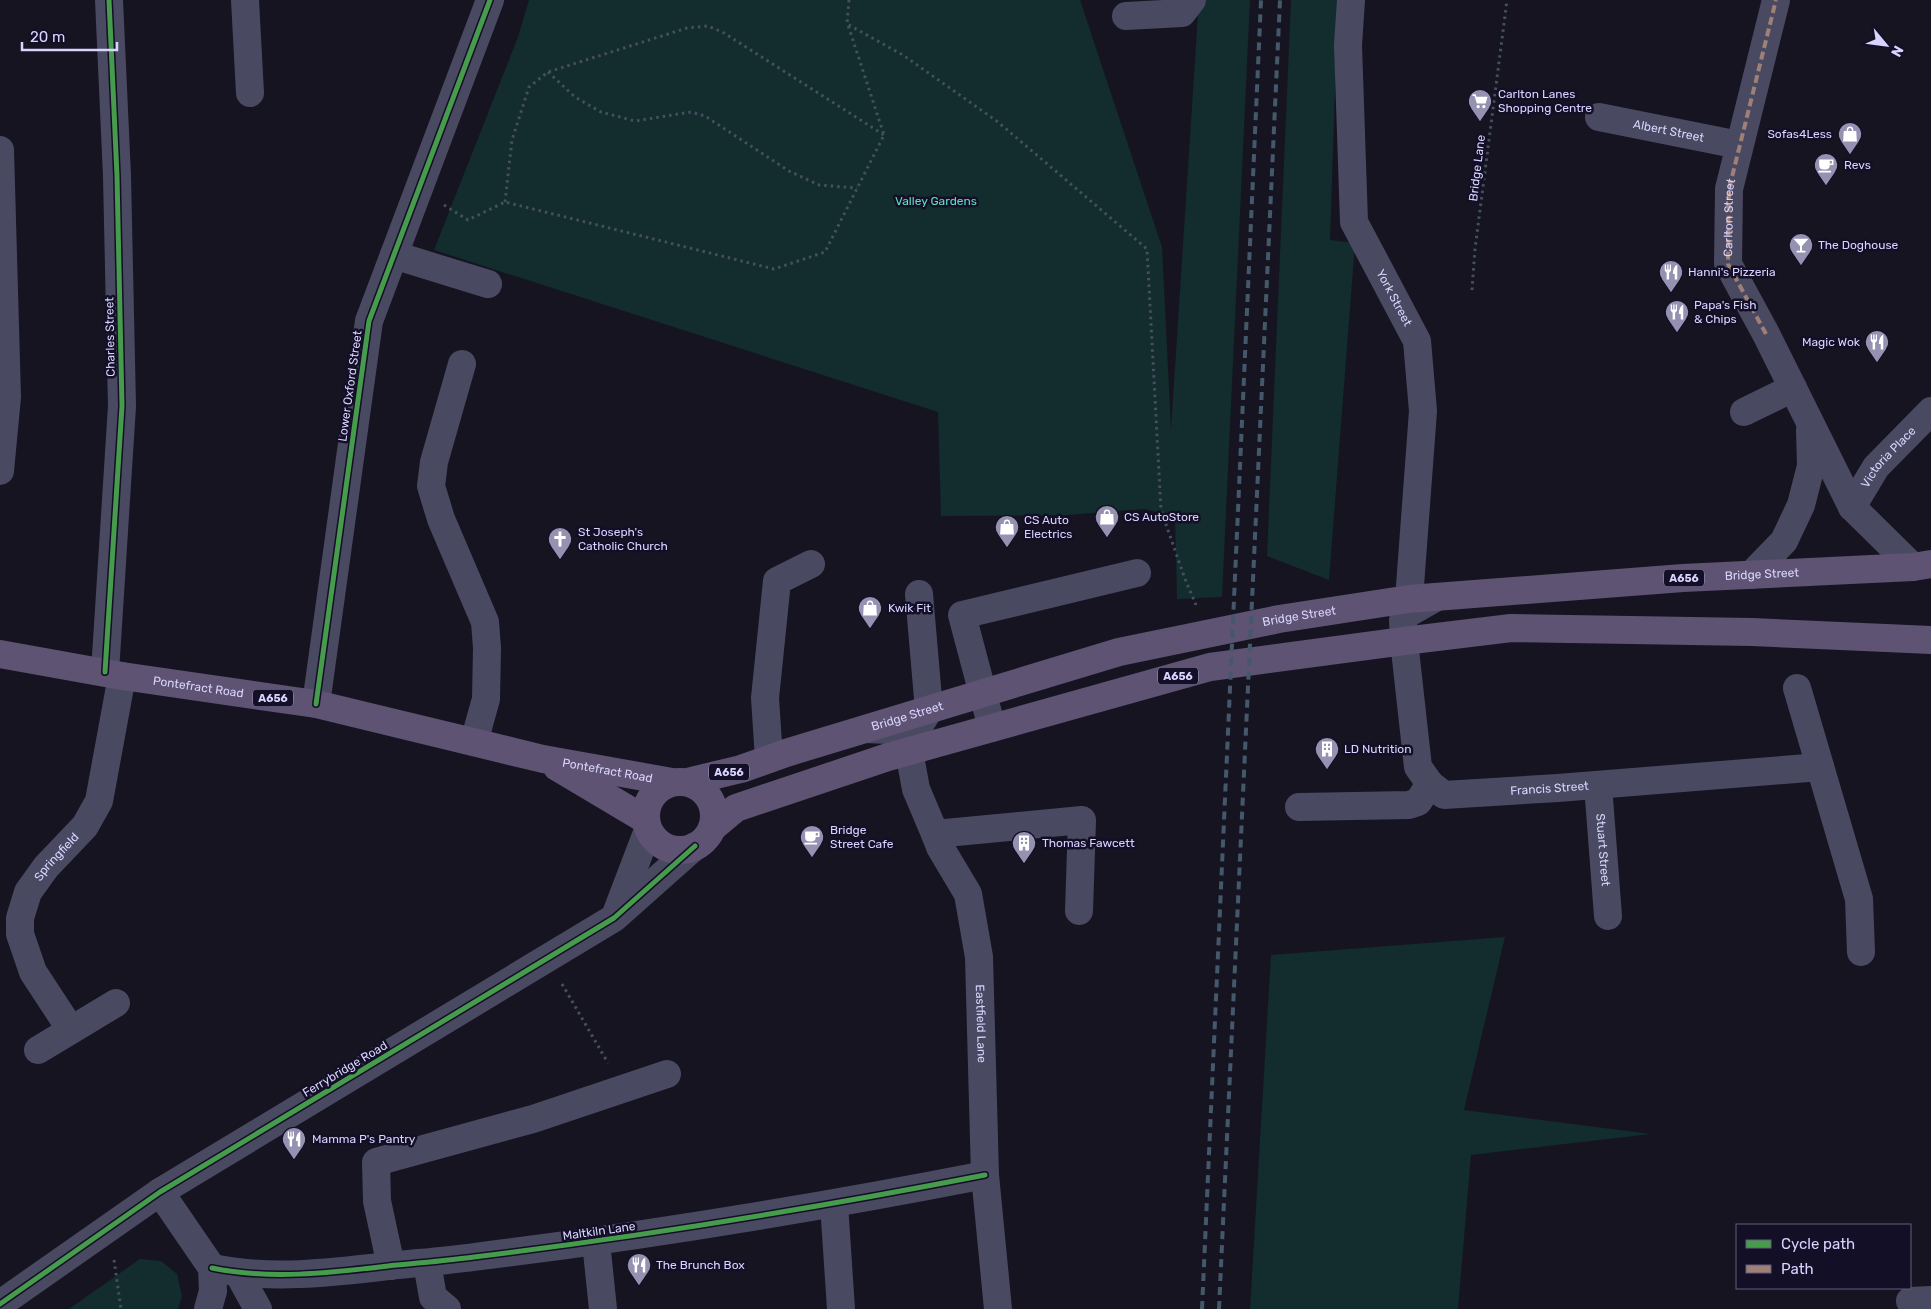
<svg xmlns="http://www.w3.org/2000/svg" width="1931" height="1309" font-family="Rubik,sans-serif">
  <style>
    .green { fill: #132c2d }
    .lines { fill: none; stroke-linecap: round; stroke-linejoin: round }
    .path { stroke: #44505f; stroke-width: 3; stroke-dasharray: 2.5 4; stroke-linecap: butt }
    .minor { stroke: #4a4962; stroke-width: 28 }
    .major { stroke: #5e5373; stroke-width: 28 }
    .rail { stroke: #43596b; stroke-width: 4; stroke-dasharray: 8 6; stroke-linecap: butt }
    .quiet { stroke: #9e8076; stroke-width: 4; stroke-dasharray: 8 4; stroke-linecap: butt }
    .cycleway-casing { stroke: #130f26; stroke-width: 8 }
    .cycleway { stroke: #469c4c; stroke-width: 5 }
    .labels { text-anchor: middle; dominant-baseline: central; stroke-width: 5; stroke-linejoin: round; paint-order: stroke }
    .shield { fill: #130f26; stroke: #9e99be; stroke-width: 1 }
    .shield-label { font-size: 11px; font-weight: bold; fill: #d9d4ff }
    .poi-label { font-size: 12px; fill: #d9d4ff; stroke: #130f26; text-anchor: start }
    .street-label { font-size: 12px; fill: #d9d4ff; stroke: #130f26 }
    .park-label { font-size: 12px; fill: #5fe0c0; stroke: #130f26 }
  </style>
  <rect width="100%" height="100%" fill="#161421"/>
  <!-- green -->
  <g class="green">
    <polygon points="529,0 1080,0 1162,247 1171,429 1198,14 1204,0 1250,0 1222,597 1177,599 1175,516 1144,509 1067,515 941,516 938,412 434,250 518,37"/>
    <polygon points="1291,0 1338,0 1330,240 1355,243 1329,580 1267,556"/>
    <polygon points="1505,937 1464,1110 1651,1134 1471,1155 1458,1309 1250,1309 1271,955"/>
    <polygon points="140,1259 161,1261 177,1274 182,1296 178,1309 69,1309"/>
  </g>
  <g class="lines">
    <!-- path -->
    <g class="path">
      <polyline points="849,0 847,24 903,55 998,122 1147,249 1161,510 1185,579 1196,605"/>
      <polyline points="548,72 575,97 601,112 635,121 691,112 705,116 789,171 819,185 857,188"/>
      <polyline points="505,202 512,140 529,87 548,72 687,28 708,26 724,33 884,135"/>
      <polyline points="444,205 468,220 505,202 774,269 825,252 884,135 848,25"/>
      <polyline points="1472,290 1475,249 1507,0"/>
      <polyline points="562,984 608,1063"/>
      <polyline points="114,1260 121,1309"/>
    </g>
    <!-- minor -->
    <g class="minor">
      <polyline points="245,0 250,93"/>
      <path id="s1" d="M1351,0L1348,45L1354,222L1417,341L1423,411L1409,599"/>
      <polyline points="1776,0 1729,189 1728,264 1766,334 1852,507 1913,567"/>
      <polyline points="1126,16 1182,13 1192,0"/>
      <path id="s2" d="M1599,117L1739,145"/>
      <polyline points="0,150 7,397 0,471"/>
      <polyline points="394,255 488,284"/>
      <polyline points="462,364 434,462 431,486 441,519 485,622 487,648 486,699 474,742"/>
      <polyline points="1744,412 1793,388"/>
      <path id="s3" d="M1852,507L1876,467L1931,411"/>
      <polyline points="1751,575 1784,541 1801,505 1811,466 1810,430"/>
      <path id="s4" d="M1435,598L1405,615L1403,620L1404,641L1418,767L1430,784L1444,795L1558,788L1820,767"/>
      <polyline points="105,672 122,406 117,176 109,0"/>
      <polyline points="1797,688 1859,899 1861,952"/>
      <polyline points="316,704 369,321 490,0"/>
      <polyline points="992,728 962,615 1137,573"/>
      <path id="s5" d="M866,729L888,730L897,733L909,751L916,789L935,834L940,847L968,894L979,957L985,1175L998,1309"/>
      <polyline points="909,751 914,734 929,710 919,594"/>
      <polyline points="769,759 765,698 777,581 811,564"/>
      <path id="s6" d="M1598,785L1608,916"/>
      <polyline points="1299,807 1409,805 1418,802 1430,784"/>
      <polyline points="935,834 1082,820 1079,911"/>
      <polyline points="616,914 648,830"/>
      <path id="s7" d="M71,1030L33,972L20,934V918L28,892L46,867L85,826L99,801L122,676"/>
      <polyline points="38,1050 116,1003"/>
      <polyline points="160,1192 212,1268 213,1291 208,1309"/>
      <polyline points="834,1204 841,1309"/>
      <polyline points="596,1242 603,1309"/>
      <polyline points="427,1263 433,1297 447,1309"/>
      <polyline points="391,1266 377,1201 376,1162 533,1119 667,1074"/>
      <path d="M212,1268C270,1280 329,1273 388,1266C416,1263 445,1261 474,1257C645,1236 816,1208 985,1175"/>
      <polyline points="238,1273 258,1309"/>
      <polyline points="1910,1301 1931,1300"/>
      <polyline points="0,1304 160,1192 614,918 695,846"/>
    </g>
    <!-- major -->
    <g class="major">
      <path id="s8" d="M0,654L122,676L316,704L543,759L672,782"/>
      <polyline points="557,767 646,820"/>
      <path id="s9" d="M687,782L741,769L786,753L1119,652L1279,619L1409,599L1683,578L1913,567L1931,564"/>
      <circle cx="680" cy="816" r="34"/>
      <polyline points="712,828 736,808 888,757 1210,667 1404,641 1511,628 1752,632 1931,640"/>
    </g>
    <!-- rail -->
    <g class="rail">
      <polyline points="1202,1309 1261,0"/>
      <polyline points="1219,1309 1280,0"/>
    </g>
    <!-- quiet -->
    <path class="quiet" id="s10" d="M1766,334L1728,264L1729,189L1776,0"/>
    <!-- cycleway casing -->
    <g class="cycleway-casing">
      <g id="cycleway">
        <polyline points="105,672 122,406 117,176 109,0"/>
        <polyline points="316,704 369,321 490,0"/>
        <path d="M212,1268C270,1280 329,1273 388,1266C416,1263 445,1261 474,1257C645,1236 816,1208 985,1175"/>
        <polyline points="0,1304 160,1192 614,918 695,846"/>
      </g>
    </g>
    <!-- cycleway -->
    <use href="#cycleway" class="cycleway"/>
  </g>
  <!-- icons -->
  <defs>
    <g id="supermarket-pin" transform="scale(1.25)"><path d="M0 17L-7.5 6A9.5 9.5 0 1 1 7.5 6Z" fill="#9591b1" stroke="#130f26"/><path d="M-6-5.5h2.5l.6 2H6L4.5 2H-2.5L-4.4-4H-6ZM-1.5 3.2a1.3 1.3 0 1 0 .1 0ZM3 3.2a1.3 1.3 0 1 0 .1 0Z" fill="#fff"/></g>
    <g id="shop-pin" transform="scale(1.25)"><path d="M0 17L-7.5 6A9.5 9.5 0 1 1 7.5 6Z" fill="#9591b1" stroke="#130f26"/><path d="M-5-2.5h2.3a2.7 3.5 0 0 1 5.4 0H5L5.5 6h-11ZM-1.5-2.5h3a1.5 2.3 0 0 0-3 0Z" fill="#fff"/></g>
    <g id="cafe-pin" transform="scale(1.25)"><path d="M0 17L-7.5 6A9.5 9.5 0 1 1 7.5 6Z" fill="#9591b1" stroke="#130f26"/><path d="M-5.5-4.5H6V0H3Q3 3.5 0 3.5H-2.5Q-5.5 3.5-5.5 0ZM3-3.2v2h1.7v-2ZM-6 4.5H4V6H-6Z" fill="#fff"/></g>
    <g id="bar-pin" transform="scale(1.25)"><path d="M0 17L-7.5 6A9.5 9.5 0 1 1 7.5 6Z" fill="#9591b1" stroke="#130f26"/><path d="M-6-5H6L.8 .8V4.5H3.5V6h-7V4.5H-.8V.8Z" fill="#fff"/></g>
    <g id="restaurant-pin" transform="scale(1.25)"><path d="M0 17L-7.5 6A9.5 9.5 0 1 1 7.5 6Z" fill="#9591b1" stroke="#130f26"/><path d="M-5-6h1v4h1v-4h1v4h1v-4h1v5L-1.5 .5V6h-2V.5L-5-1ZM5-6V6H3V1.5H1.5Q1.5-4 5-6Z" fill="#fff"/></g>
    <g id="church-pin" transform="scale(1.25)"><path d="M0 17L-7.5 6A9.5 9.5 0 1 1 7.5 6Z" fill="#9591b1" stroke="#130f26"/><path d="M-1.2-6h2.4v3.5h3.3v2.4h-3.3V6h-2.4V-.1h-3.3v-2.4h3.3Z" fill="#fff"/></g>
    <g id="building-pin" transform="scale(1.25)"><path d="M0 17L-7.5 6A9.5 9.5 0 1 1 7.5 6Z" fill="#9591b1" stroke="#130f26"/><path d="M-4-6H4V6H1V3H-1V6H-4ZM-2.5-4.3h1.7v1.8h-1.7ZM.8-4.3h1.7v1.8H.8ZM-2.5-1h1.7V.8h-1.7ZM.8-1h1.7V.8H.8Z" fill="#fff"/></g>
  </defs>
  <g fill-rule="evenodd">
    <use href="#supermarket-pin" x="1480" y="101"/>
    <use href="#shop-pin" x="1850" y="134"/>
    <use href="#cafe-pin" x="1826" y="165"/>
    <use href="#bar-pin" x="1801" y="245"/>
    <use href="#restaurant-pin" x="1671" y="272"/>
    <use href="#restaurant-pin" x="1677" y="312"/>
    <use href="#restaurant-pin" x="1877" y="342"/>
    <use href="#shop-pin" x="1107" y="517"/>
    <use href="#shop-pin" x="1007" y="527"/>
    <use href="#church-pin" x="560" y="539"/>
    <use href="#shop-pin" x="870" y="608"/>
    <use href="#building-pin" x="1327" y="749"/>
    <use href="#cafe-pin" x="812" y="837"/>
    <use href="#building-pin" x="1024" y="843"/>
    <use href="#restaurant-pin" x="294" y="1139"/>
    <use href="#restaurant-pin" x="639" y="1265"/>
  </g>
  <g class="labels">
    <!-- shield labels -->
    <g class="shield">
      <rect x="1664" y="569.5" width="40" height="17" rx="4"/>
      <rect x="1158" y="667.5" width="40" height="17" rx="4"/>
      <rect x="253" y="689.5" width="40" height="17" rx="4"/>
      <rect x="709" y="763.5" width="40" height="17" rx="4"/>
    </g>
    <g class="shield-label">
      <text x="1684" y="578">A656</text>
      <text x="1178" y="676">A656</text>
      <text x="273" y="698">A656</text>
      <text x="729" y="772">A656</text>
    </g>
    <!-- poi labels -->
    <g class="poi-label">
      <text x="1498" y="94">Carlton Lanes<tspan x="1498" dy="14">Shopping Centre</tspan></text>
      <text x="1832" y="134" text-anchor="end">Sofas4Less</text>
      <text x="1844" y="165">Revs</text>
      <text x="1818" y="245">The Doghouse</text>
      <text x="1688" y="272">Hanni's Pizzeria</text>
      <text x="1694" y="305">Papa's Fish<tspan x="1694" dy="14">&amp; Chips</tspan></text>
      <text x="1860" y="342" text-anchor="end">Magic Wok</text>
      <text x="1124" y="517">CS AutoStore</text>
      <text x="1024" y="520">CS Auto<tspan x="1024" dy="14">Electrics</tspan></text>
      <text x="578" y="532">St Joseph's<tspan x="578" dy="14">Catholic Church</tspan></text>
      <text x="888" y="608">Kwik Fit</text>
      <text x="1344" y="749">LD Nutrition</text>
      <text x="830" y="830">Bridge<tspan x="830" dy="14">Street Cafe</tspan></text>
      <text x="1042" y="843">Thomas Fawcett</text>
      <text x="312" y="1139">Mamma P's Pantry</text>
      <text x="656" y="1265">The Brunch Box</text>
    </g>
    <!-- street labels -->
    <g class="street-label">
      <text stroke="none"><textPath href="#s2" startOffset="71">Albert Street</textPath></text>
      <text transform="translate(1477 168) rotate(-83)">Bridge Lane</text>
      <text stroke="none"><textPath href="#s10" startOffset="126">Carlton Street</textPath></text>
      <text stroke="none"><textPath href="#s1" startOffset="308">York Street</textPath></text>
      <text transform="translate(110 337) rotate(-91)">Charles Street</text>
      <text transform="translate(350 386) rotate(-82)">Lower Oxford Street</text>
      <text stroke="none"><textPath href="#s3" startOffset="62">Victoria Place</textPath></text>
      <text stroke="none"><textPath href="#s9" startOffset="1100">Bridge Street</textPath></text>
      <text stroke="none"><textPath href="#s9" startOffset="635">Bridge Street</textPath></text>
      <text stroke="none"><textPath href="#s8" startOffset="201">Pontefract Road</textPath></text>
      <text stroke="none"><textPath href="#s9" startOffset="230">Bridge Street</textPath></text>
      <text stroke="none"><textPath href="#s8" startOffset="619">Pontefract Road</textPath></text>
      <text stroke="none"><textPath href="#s4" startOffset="332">Francis Street</textPath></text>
      <text stroke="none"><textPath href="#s6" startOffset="65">Stuart Street</textPath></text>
      <text stroke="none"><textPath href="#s7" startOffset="198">Springfield</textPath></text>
      <text stroke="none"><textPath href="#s5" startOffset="340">Eastfield Lane</textPath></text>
      <text transform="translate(345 1069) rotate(-31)">Ferrybridge Road</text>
      <text transform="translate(599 1231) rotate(-8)">Maltkiln Lane</text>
    </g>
    <!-- park labels -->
    <g class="park-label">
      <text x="936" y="201">Valley Gardens</text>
    </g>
  </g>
  <!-- legend -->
  <rect x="1736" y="1224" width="175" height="65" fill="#130f26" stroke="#625e7d"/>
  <rect x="1746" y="1240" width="25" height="8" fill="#469c4c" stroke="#625e7d"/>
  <text x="1781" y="1249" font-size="15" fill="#d9d4ff">Cycle path</text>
  <rect x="1746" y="1265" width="25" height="8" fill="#9e8076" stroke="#625e7d"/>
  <text x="1781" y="1274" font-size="15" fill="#d9d4ff">Path</text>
  <!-- north arrow -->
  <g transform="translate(1886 45) rotate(119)" stroke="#130f26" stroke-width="4" paint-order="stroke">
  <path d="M0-4L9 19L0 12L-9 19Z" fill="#d9d4ff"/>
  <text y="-8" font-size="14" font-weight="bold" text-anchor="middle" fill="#d9d4ff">N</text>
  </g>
  <!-- scale -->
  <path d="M22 42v8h95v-8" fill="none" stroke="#d9d4ff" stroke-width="2.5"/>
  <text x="30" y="42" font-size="15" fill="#d9d4ff" stroke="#130f26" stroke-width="4" paint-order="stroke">20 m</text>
</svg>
